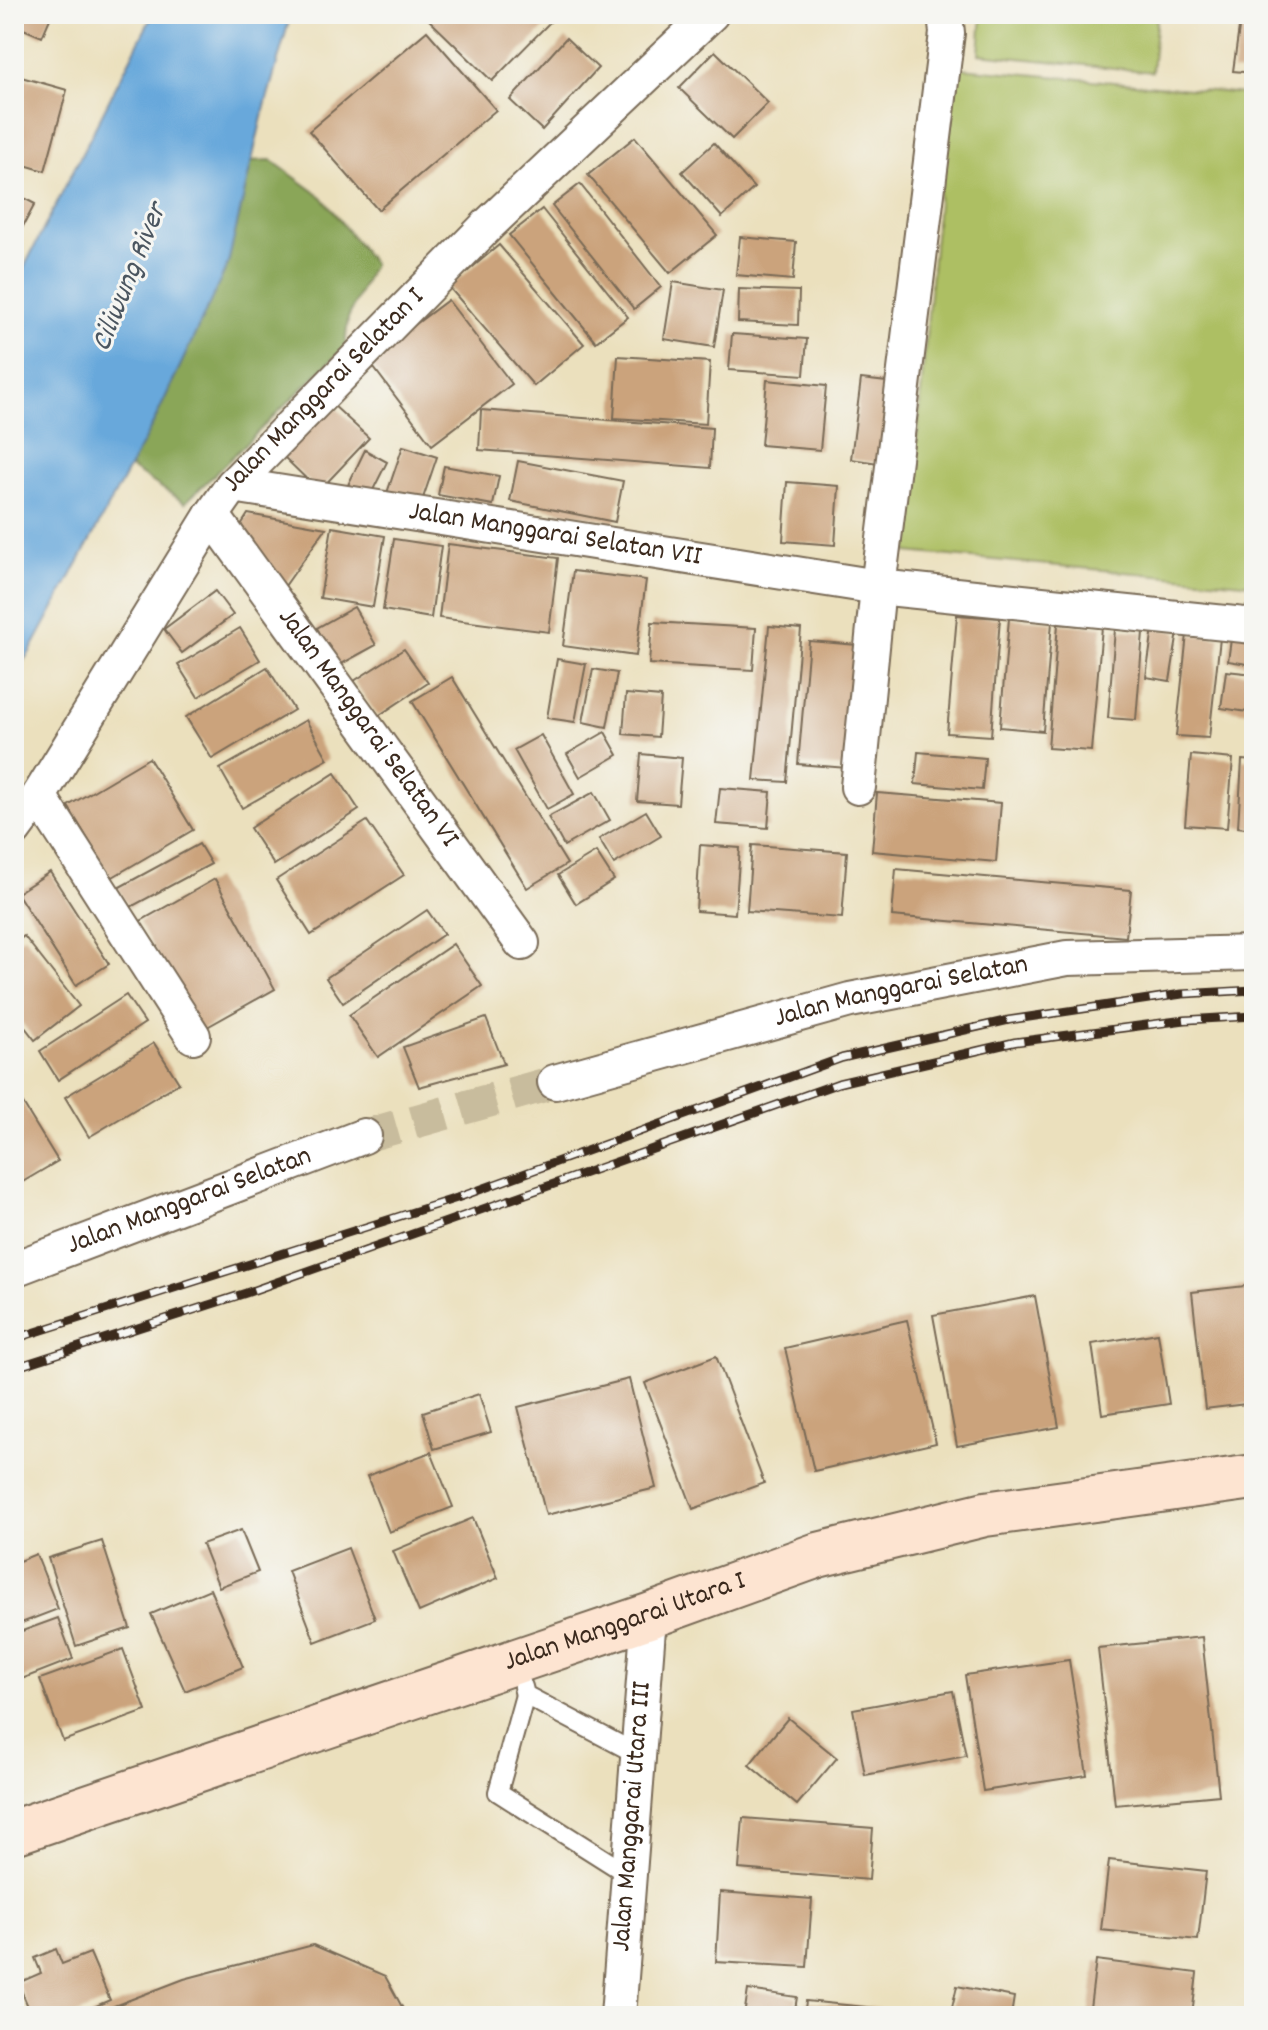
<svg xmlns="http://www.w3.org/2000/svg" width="1268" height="2030" font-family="Dekko,sans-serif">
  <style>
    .green { fill: #adbf63; stroke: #747440; stroke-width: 2 }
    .forest { fill: #8aa659; stroke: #62683c; stroke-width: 2 }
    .water { fill: #68a8db; stroke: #52697c; stroke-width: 2 }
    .building { fill: #cba37b }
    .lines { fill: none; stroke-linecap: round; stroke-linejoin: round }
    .street-tunnel { stroke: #c8bc9d; stroke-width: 34; stroke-dasharray: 34 17; stroke-linecap: butt }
    .lane-casing { stroke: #796a56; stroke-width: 22 }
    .street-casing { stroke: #796a56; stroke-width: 38 }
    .secondary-casing { stroke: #796a56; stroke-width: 48 }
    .lane { stroke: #fff; stroke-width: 18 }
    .street { stroke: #fff; stroke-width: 34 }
    .secondary { stroke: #fde4d1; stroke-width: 44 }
    .rail-casing { stroke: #3b2a1e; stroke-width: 9 }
    .rail { stroke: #f6f6f2; stroke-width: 6; stroke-dasharray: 18; stroke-linecap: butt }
    .labels { text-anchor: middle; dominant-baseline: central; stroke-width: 6; stroke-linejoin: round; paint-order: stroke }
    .street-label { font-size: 28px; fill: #3b2a1e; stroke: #f6f6f2 }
    .water-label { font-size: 30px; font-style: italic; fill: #4b5660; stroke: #f6f6f2 }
  </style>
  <rect width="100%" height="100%" fill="#f6f6f2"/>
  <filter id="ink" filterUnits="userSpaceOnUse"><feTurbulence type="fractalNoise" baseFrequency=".0125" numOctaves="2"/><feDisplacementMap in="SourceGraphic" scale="16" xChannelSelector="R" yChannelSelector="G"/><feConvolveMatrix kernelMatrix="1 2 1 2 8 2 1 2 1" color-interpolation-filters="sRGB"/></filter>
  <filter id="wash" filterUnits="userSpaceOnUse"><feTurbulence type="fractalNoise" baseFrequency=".006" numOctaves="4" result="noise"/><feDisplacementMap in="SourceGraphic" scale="32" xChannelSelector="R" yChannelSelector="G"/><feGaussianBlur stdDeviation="1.8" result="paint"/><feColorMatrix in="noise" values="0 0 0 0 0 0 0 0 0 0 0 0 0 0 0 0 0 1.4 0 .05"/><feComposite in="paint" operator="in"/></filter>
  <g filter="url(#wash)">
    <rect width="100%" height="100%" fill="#ebe0bd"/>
    <!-- green -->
    <g class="green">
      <polygon points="982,14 1157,14 1152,72 979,54"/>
      <polygon points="950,67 1254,95 1254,584 907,552"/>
    </g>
    <!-- forest -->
    <polygon class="forest" points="271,160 322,197 373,264 348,318 345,347 185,503 94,444 203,163"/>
    <!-- water -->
    <polygon class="water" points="153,14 291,14 262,117 228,264 155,420 30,652 14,673 14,287"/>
    <g id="blocks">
      <!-- building -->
      <g class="building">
        <polygon points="14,14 52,14 42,37 14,25"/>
        <polygon points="423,14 558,14 492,81"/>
        <polygon points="1241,14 1254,14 1254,73 1233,71"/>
        <polygon points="427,31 496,110 378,210 309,131"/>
        <polygon points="566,38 598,68 542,130 510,100"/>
        <polygon points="715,51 768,103 732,139 679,88"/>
        <polygon points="14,75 67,90 45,171 14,162"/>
        <polygon points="635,137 717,235 670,273 588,175"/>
        <polygon points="714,143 754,188 722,217 682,172"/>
        <polygon points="580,184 661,287 634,309 552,206"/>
        <polygon points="14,193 35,204 14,243"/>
        <polygon points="542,209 628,317 596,342 509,235"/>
        <polygon points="740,237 796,242 793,280 736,275"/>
        <polygon points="499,245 584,344 534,386 449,287"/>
        <polygon points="673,282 723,290 714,347 664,339"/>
        <polygon points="739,289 799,291 798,325 738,322"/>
        <polygon points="448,300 512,384 432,445 368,360"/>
        <polygon points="732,334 807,339 804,375 729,370"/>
        <polygon points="618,356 710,362 706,424 614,418"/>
        <polygon points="861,379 895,383 885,464 851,459"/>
        <polygon points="767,380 826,386 820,450 761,445"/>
        <polygon points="332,404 369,438 319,491 282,455"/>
        <polygon points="481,410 712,428 710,468 479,450"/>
        <polygon points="403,446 437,457 421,504 387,493"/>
        <polygon points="365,450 387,462 370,496 348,485"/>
        <polygon points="518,461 623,481 615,522 510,501"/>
        <polygon points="444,466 499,476 493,505 438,495"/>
        <polygon points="787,482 839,486 835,545 783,541"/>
        <polygon points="248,514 326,528 280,593 236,533"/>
        <polygon points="332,527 385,536 373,607 320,598"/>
        <polygon points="394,539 441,546 431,618 383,610"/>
        <polygon points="448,544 558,558 549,632 439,618"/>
        <polygon points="573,571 646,580 636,656 563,646"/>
        <polygon points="215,591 233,615 182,653 164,629"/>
        <polygon points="354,607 376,645 338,666 317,628"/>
        <polygon points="957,615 1000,618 991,736 947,733"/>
        <polygon points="1009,618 1052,622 1043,731 1000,727"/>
        <polygon points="652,622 756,628 753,670 649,664"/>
        <polygon points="1058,624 1102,627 1091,751 1048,748"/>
        <polygon points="769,626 801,629 787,782 754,780"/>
        <polygon points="240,628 260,660 198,697 178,665"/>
        <polygon points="1153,628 1178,632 1170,681 1146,677"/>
        <polygon points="1115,629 1143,632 1136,720 1108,718"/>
        <polygon points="1232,632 1254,635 1254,665 1228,661"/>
        <polygon points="1187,634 1220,638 1209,738 1176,736"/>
        <polygon points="809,641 858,645 847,768 798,764"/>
        <polygon points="404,649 428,683 378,716 354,681"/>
        <polygon points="557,659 586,664 575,722 547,718"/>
        <polygon points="267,667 294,710 212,759 186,717"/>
        <polygon points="593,669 617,673 607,727 583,722"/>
        <polygon points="1226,671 1254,674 1254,713 1221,708"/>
        <polygon points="452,677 567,864 527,888 412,701"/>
        <polygon points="626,694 661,697 658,737 623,734"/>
        <polygon points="306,720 328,759 242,808 220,769"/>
        <polygon points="605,732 618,755 580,777 567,754"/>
        <polygon points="541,735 574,794 547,809 514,750"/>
        <polygon points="918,752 985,758 982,790 915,784"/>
        <polygon points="641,754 682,758 678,804 637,801"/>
        <polygon points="1191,755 1233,759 1227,828 1185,825"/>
        <polygon points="149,758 193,830 111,878 68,806"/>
        <polygon points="1242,760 1254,761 1254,829 1238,827"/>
        <polygon points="335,773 359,810 274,865 250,828"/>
        <polygon points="720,788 771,792 768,828 716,824"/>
        <polygon points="594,792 610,820 564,846 548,817"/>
        <polygon points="877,793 1001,803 996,862 872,851"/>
        <polygon points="646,811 661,836 614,864 599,839"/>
        <polygon points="367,821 404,875 311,935 276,880"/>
        <polygon points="199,844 211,864 129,908 118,888"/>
        <polygon points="700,845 740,848 735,914 696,911"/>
        <polygon points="752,845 847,852 842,918 747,911"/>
        <polygon points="596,852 614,880 576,904 558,875"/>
        <polygon points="896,869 1131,890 1126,937 892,916"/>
        <polygon points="50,872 109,964 76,985 17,893"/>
        <polygon points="215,879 275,989 200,1031 139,922"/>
        <polygon points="427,910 444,934 343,1003 326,978"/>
        <polygon points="24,936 79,1006 35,1040 14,1013 14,944"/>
        <polygon points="453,944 482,986 378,1057 349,1015"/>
        <polygon points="126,995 145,1023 58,1080 40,1051"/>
        <polygon points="486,1018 504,1064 419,1087 403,1047"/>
        <polygon points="154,1043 179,1083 89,1137 65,1097"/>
        <polygon points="14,1089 58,1161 14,1187"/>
        <polygon points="1254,1285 1254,1403 1205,1409 1192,1292"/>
        <polygon points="1035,1296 1059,1427 957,1446 933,1315"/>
        <polygon points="907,1320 936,1443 814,1471 785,1348"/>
        <polygon points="1158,1333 1169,1404 1102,1414 1092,1344"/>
        <polygon points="716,1356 764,1483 693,1509 645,1383"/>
        <polygon points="629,1379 656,1488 546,1515 518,1407"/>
        <polygon points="479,1394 491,1432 434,1449 423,1412"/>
        <polygon points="431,1452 453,1507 389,1532 367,1476"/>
        <polygon points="473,1518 498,1578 419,1612 393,1551"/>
        <polygon points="241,1530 258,1572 219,1587 202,1544"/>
        <polygon points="102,1541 130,1628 76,1646 48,1558"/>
        <polygon points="348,1548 375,1619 315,1642 288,1571"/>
        <polygon points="36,1554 58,1609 16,1625 14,1563"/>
        <polygon points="210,1589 243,1667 185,1691 151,1614"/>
        <polygon points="58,1618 73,1659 14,1682 14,1634"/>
        <polygon points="1202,1637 1219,1795 1115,1805 1098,1648"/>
        <polygon points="123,1649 146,1711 63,1741 40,1679"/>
        <polygon points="1069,1660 1087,1775 983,1791 965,1675"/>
        <polygon points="953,1691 966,1756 865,1775 853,1709"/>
        <polygon points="788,1718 837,1758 797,1805 749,1765"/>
        <polygon points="743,1818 873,1828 869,1880 739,1869"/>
        <polygon points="1109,1860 1206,1871 1198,1940 1101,1930"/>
        <polygon points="720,1892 812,1899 807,1967 716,1962"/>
        <polygon points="313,1945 385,1976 407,2016 88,2016 184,1979"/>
        <polygon points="56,1949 62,1964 90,1953 110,2000 73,2016 32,2016 18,1983 41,1973 35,1958"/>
        <polygon points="1096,1960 1197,1973 1192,2016 1089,2016"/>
        <polygon points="957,1986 1014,1997 1011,2016 950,2016"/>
        <polygon points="748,1990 797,1997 794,2016 744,2016"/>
        <polygon points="806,2001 895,2010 894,2016 804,2016"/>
      </g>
    </g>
  </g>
  <g filter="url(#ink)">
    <use href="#blocks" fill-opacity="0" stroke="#796a56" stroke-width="2"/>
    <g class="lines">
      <!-- street-tunnel -->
      <polyline class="street-tunnel" points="364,1136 555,1082"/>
      <!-- lane casing -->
      <g class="lane-casing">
        <g id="lane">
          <polyline points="523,1687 525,1695 639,1755"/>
          <polyline points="525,1695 498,1792 629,1875"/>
        </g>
      </g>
      <!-- street casing -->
      <g class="street-casing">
        <g id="street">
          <path id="s1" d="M233,485L878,587L1254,626"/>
          <path id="s2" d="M212,515L522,943"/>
          <polyline points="858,787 878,587 947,33 945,14"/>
          <polyline points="39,796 193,1036"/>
          <path id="s3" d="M14,830L39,796L212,515L233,485L489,224L711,14"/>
          <path id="s4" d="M555,1082L850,1000L1067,958L1254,953"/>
          <path id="s5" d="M14,1269L364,1136"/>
          <path id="s6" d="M618,2016L649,1616"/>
        </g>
      </g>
      <!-- secondary casing -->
      <g class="secondary-casing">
        <g id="secondary">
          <path id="s7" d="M14,1832L649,1616L818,1555L985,1514L1254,1477"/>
        </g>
      </g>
      <!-- lane -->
      <use href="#lane" class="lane"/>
      <!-- street -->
      <use href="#street" class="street"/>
      <!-- secondary -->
      <use href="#secondary" class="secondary"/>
      <!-- rail casing -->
      <g class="rail-casing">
        <g id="rail">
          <polyline points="14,1339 457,1198 842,1058 1009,1020 1182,994 1254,990"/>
          <polyline points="14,1368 246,1293 839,1083 1015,1042 1185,1020 1254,1016"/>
        </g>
      </g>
      <!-- rail -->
      <use href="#rail" class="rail"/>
    </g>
  </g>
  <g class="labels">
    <!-- street labels -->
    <g class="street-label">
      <text stroke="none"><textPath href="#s3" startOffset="540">Jalan Manggarai Selatan I</textPath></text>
      <text stroke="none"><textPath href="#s1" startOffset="326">Jalan Manggarai Selatan VII</textPath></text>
      <text stroke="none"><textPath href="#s2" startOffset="264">Jalan Manggarai Selatan VI</textPath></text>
      <text stroke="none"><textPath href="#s4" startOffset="358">Jalan Manggarai Selatan</textPath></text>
      <text stroke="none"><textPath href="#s5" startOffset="188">Jalan Manggarai Selatan</textPath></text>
      <text stroke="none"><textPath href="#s7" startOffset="646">Jalan Manggarai Utara I</textPath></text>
      <text stroke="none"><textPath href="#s6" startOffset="200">Jalan Manggarai Utara III</textPath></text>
    </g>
    <!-- water labels -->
    <g class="water-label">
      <text transform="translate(131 278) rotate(-68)">Ciliwung River</text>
    </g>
  </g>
  <!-- margin -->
  <rect width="1268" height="2030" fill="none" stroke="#f6f6f2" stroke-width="48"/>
</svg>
